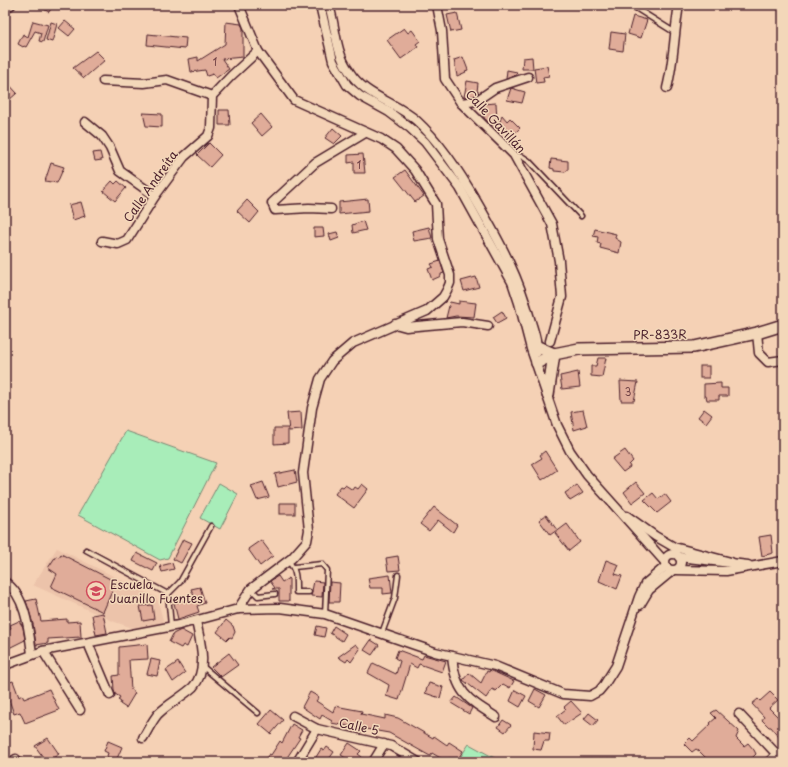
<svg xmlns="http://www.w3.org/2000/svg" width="788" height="767" font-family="'Playpen Sans',sans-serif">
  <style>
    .built { fill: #ecc3aa }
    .green { fill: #a8edb9; stroke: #798672 }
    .building { fill: #e0ac99; stroke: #4a1f2b }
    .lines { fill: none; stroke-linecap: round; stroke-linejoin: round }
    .lane-casing { stroke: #4a1f2b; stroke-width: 7 }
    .street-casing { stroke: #4a1f2b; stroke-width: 11 }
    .secondary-casing { stroke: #4a1f2b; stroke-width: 14 }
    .lane { stroke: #f3d7b9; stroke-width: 4 }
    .street { stroke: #f3d7b9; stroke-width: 8 }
    .secondary { stroke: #f3d7b9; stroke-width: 11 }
    .labels { text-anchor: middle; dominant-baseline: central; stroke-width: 3; stroke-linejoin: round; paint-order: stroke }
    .number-label { font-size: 10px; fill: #704246 }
    .street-label { font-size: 12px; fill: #4a1f2b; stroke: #f3d7b9 }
    .poi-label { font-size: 12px; fill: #4a1f2b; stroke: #f3d7b9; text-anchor: start }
  </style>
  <rect width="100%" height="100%" fill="#f5d1b5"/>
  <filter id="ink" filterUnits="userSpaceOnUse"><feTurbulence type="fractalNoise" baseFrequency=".025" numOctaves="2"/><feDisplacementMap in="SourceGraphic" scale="8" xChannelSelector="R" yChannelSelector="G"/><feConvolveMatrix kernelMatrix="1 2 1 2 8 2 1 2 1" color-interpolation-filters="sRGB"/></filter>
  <g filter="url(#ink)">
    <!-- built -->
    <polygon class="built" points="57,548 157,598 164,624 139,630 115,622 33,585"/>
    <!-- green -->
    <g class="green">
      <polygon points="126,431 216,463 168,558 160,560 78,515"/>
      <polygon points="219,483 238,494 220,529 200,518"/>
      <polygon points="469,744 500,761 501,762 457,762"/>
    </g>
    <!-- building -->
    <g class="building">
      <polygon points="36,5 53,5 49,12"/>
      <polygon points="457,13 461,30 451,32 447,15"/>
      <polygon points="633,16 647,20 641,38 628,34"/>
      <polygon points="33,21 48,25 43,42 39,41 41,33 35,31 26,47 24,46 23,47 18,44 23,34 28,37"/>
      <polygon points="65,21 75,29 69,36 59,28"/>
      <polygon points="51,22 57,24 52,42 46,40"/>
      <polygon points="226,22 241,24 243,28 243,57 222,59 229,69 216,78 213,74 207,76 205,70 191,72 189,59 198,57 198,61 225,44"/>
      <polygon points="404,28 408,33 412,30 420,41 416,44 418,47 401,59 387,40"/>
      <polygon points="611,32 625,34 623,51 609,49"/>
      <polygon points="148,34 186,38 185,49 147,45"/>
      <polygon points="96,51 105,60 84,78 73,68"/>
      <polygon points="463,57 468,70 465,71 466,72 457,76 454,60"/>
      <polygon points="532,57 533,69 522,69 523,58"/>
      <polygon points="547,66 549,76 543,77 544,82 536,83 534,68"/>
      <polygon points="507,70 517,72 516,75 506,79"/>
      <polygon points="5,80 17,93 8,101 5,98"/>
      <polygon points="467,81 478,83 477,92 479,92 474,96 464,97"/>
      <polygon points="511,88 525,92 522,103 507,100"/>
      <polygon points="496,103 497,121 492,125 484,118 483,104"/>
      <polygon points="219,110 229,110 230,125 219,125"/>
      <polygon points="143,113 162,114 162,127 146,126"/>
      <polygon points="261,114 272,127 262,136 251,123"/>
      <polygon points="502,115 507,121 510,118 520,128 512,136 499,124"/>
      <polygon points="333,128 342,136 334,144 325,138"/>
      <polygon points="209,143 221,155 210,167 197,155"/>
      <polygon points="100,152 102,160 95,161 93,153"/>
      <polygon points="363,154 365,173 354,173 354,162 348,163 348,155"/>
      <polygon points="551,159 568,161 568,170 565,172 554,171 554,169 550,168"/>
      <polygon points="51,163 64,167 57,183 45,181"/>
      <polygon points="405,170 424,196 415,202 395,177"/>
      <polygon points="112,181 115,184 118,181 126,188 115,201 103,191"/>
      <polygon points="368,199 369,211 339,214 339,202"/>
      <polygon points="247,200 259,212 250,223 237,211"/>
      <polygon points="81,202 85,216 73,220 69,205"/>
      <polygon points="363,221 366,230 353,233 352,225"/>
      <polygon points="429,227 432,238 414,241 412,231"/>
      <polygon points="314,228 323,228 324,236 314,237"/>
      <polygon points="595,229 616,234 615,238 621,242 619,253 600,248 601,244 597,243 598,237 593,236"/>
      <polygon points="337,232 339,238 331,241 329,234"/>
      <polygon points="440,261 444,273 441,274 441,276 432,280 428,269 433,267 431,264"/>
      <polygon points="476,277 479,287 464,291 461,281"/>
      <polygon points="459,301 476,303 474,317 456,316 446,318 450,302 459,304"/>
      <polygon points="502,311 506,318 497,323 493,317"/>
      <polygon points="598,358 606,358 602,377 591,376 591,366 596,366"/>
      <rect x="700" y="366" width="9" height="12"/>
      <polygon points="578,372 580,387 562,389 560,376"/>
      <polygon points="620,381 638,382 634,401 621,401"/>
      <polygon points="721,383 721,388 728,388 728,396 719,396 719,400 707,400 706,396 704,396 704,384"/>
      <polygon points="704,409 712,415 706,423 698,417"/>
      <polygon points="583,410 587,426 574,430 571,412"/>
      <polygon points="301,412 302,430 289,431 287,413"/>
      <polygon points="274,428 288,428 288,443 274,444"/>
      <polygon points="625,450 633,461 629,465 630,467 623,472 612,459"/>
      <polygon points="545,451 557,470 542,480 532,464 542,458 540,455"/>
      <polygon points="295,470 297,482 278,487 275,474"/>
      <polygon points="263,482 269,497 257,500 251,486"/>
      <polygon points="636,482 645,493 632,503 624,492"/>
      <polygon points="362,484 368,489 354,508 335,494 341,486 343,487 345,485 353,490 355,487 358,489"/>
      <polygon points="577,485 583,493 570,501 565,493"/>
      <polygon points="653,493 658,499 665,494 671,502 657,513 644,500"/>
      <rect x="280" y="503" width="15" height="11"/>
      <polygon points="434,507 457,525 453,532 438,520 429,531 420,524"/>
      <polygon points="546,515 557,530 550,535 539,520"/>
      <polygon points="567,524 580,542 569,551 555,533"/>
      <polygon points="771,535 773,553 762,556 759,537"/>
      <polygon points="183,539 192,543 181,563 173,559"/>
      <polygon points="261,540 273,556 260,566 248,549"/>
      <polygon points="137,553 157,563 153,571 133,561"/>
      <polygon points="61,554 116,582 103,612 51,587 57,574 48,568 56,556 59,557"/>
      <polygon points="398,556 400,570 388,571 386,558"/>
      <polygon points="606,560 619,565 615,574 622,576 617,589 599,581"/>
      <polygon points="172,563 174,569 162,572 160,566"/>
      <polygon points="390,575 392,593 383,594 383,588 370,588 368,578"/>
      <polygon points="278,576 282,582 289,578 289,601 279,601 279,589 272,589 275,588 270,581"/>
      <polygon points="314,581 323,582 322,597 311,596"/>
      <polygon points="330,582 340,583 339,602 329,602"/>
      <polygon points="200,587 205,603 197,606 199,612 178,619 174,603 192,598 194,596 191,589"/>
      <polygon points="36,599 41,621 67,619 67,622 80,621 81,637 48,639 48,643 36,645 33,624 26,601"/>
      <polygon points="152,605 154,619 143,621 140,606"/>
      <polygon points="103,613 107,633 96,635 92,615"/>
      <polygon points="226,620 233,626 235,632 232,638 230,637 227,640 217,632"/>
      <polygon points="19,621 23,627 25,640 5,650 5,632 11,628 10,625"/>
      <polygon points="317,626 326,628 324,637 315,635"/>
      <polygon points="334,626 346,634 342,641 330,633"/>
      <polygon points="181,630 192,636 187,647 183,645 181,648 169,642 173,634"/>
      <polygon points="371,640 379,645 372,655 364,650"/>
      <polygon points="147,644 148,659 129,660 131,690 135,693 126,708 120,704 121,702 118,700 120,697 115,694 114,690 113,676 119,675 119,647"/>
      <polygon points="356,644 360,649 351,662 348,659 346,662 338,657"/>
      <polygon points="398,650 422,659 424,655 446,661 442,672 419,664 417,668 410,664 399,700 386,696 389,685 368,673 373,663 396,674 400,661 395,658"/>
      <polygon points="229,653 238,665 221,677 211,667"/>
      <polygon points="151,659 160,661 157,676 147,674"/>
      <polygon points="178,662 185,673 173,682 166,670"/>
      <polygon points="490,670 514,681 510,688 503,684 496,691 492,689 486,698 463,680 469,673 481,683 487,671 489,672"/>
      <polygon points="13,681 19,697 22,695 24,699 49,689 59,710 25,723 20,712 14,714 8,697 5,698 5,684"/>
      <polygon points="429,683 443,687 440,698 425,693"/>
      <polygon points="535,689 546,695 539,707 529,701"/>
      <polygon points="515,690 526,696 520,707 510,701"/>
      <polygon points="310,692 319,697 316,701 333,712 335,706 362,711 361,714 385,719 385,715 398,718 433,738 434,736 447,745 449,742 463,751 456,762 449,758 447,762 432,753 430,756 389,733 331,723 332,721 322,715 320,719 302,707"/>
      <polygon points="770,692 778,700 769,708 779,718 783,715 783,742 771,727 769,727 762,720 764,717 752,704 758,699 760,701"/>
      <polygon points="456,697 472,708 469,714 451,703"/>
      <polygon points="571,701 582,713 564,725 557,716 566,709 564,707"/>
      <polygon points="271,710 283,720 271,734 259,724"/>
      <polygon points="716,710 739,731 736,738 744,746 748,743 754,750 756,754 748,762 710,762 699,751 696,749 692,752 684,744 690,738 693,741 711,724 710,723 716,718 711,713"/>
      <polygon points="589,713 598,720 593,726 584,719"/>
      <polygon points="503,720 511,725 505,732 498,727"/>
      <polygon points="292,724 302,730 298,737 300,738 284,762 263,762 269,754 271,755 280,741 282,743"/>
      <polygon points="534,731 550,733 549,741 544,741 541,750 533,749"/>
      <polygon points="48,738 59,754 47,762 35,762 43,757 35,746"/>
      <polygon points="108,741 122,747 116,761 107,756 108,753 104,751"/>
      <polygon points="349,743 361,751 358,754 362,757 359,762 345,762 347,759 341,755"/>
      <polygon points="327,747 334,752 327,762 313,762 321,749 324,751"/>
    </g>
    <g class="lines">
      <!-- lane casing -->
      <g class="lane-casing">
        <g id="lane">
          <polyline points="631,5 674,32"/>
          <polyline points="514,155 523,157 529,161 581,216"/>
          <polyline points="86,550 168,594 171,626"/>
          <path d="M288,561C297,570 296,580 296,592H309"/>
          <polyline points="294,567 322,564 327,570 325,614"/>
          <polyline points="251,589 258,596 275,594"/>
          <polyline points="168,594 180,582 211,526"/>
          <polyline points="382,633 395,598 398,575"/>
          <polyline points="202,666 258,713"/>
        </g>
      </g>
      <!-- street casing -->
      <g class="street-casing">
        <g id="street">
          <polyline points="320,5 333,61 347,85 360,96 389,112 410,128 425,142 460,188 512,282 519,303 531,349 557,425 570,451 587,475 665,562"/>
          <path d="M329,5C336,28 335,51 349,71C364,96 396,102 417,121C442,144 461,174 478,204C501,244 519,277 531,322C534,332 538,342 537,352"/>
          <polyline points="437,5 442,31 445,79 461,103 514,155 552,224 559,261 562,297 550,341"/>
          <polyline points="5,8 11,5"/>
          <polyline points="103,81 144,83 167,80 212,96"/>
          <path d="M667,88C674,61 674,33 679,5"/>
          <polyline points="461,103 476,101 495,88 528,77"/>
          <polyline points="85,122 102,136 110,148 120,171 155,196"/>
          <polyline points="331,209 309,208 275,210 272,203 315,163 365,133"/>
          <polyline points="102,241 118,244 127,240 155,196 184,157 208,136 211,128 212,96 231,76 258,51"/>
          <polyline points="395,324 406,327 462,322 488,326"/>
          <polyline points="757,333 759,353 768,362 783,360"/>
          <polyline points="627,516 655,536 674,547 731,562"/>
          <circle cx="673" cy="562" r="8"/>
          <polyline points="679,557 748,565"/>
          <polyline points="676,570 726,571 783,561"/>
          <path d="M5,582C26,596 29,631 32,654"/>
          <polyline points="640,605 649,590 672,571"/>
          <polyline points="238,609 251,589 292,558 307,541 309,530 303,473 312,408 320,379 332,361 353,343 427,311 443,297 447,290 450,283 450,275 438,239 436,204 415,170 396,149 381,139 294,100 258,51 239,5"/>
          <polyline points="88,643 110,695"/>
          <polyline points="43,651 80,710"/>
          <path d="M452,656C455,692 467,699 496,717"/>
          <polyline points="5,665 43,651 179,625 238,609 280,608 325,614 435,652 495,666 563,694 590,696 599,691 604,685 616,666 639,597 645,584 666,566"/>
          <polyline points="739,714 783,761"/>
          <polyline points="293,716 317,729 391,746 418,762"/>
          <path d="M143,738C148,730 152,721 158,714C168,704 182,697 193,687C209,670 200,641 196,621"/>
          <polyline points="11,762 16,759"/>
          <polyline points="297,762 317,729"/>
          <polyline points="373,762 384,744"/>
          <polyline points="769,762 777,754"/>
        </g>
      </g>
      <!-- secondary casing -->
      <g class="secondary-casing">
        <g id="secondary">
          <polyline points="538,347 554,354 548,395"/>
          <polyline points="537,363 554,354 579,349 694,347 757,333 783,325"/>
        </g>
      </g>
      <!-- lane -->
      <use href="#lane" class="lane"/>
      <!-- street -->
      <use href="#street" class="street"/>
      <!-- secondary -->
      <use href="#secondary" class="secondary"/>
    </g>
  </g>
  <!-- icons -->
  <defs>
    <g id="school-ring" transform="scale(1)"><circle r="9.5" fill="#f3d7b9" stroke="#d1495b" stroke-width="1.5"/><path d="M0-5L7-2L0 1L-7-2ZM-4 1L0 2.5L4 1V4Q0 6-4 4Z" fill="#d1495b"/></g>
  </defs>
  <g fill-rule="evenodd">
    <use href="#school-ring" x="96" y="591"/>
  </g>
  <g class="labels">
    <!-- number labels -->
    <g class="number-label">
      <text x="215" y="61">1</text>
      <text x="359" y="164">1</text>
      <text x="628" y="391">3</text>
    </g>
    <!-- street labels -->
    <g class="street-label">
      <text transform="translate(496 121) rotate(47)">Calle Gavillán</text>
      <text transform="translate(150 186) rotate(-55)">Calle Andreíta</text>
      <text transform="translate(660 334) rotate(-1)">PR-833R</text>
      <text transform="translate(359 726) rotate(12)">Calle 5</text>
    </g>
    <!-- poi labels -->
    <g class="poi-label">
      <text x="110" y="584">Escuela<tspan x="110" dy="14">Juanillo Fuentes</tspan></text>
    </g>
  </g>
  <!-- margin -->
  <rect width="788" height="767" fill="none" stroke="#f3d7b9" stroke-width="20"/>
  <rect x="10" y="10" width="768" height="747" fill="none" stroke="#4a1f2b" stroke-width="1.5" filter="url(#ink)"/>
</svg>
